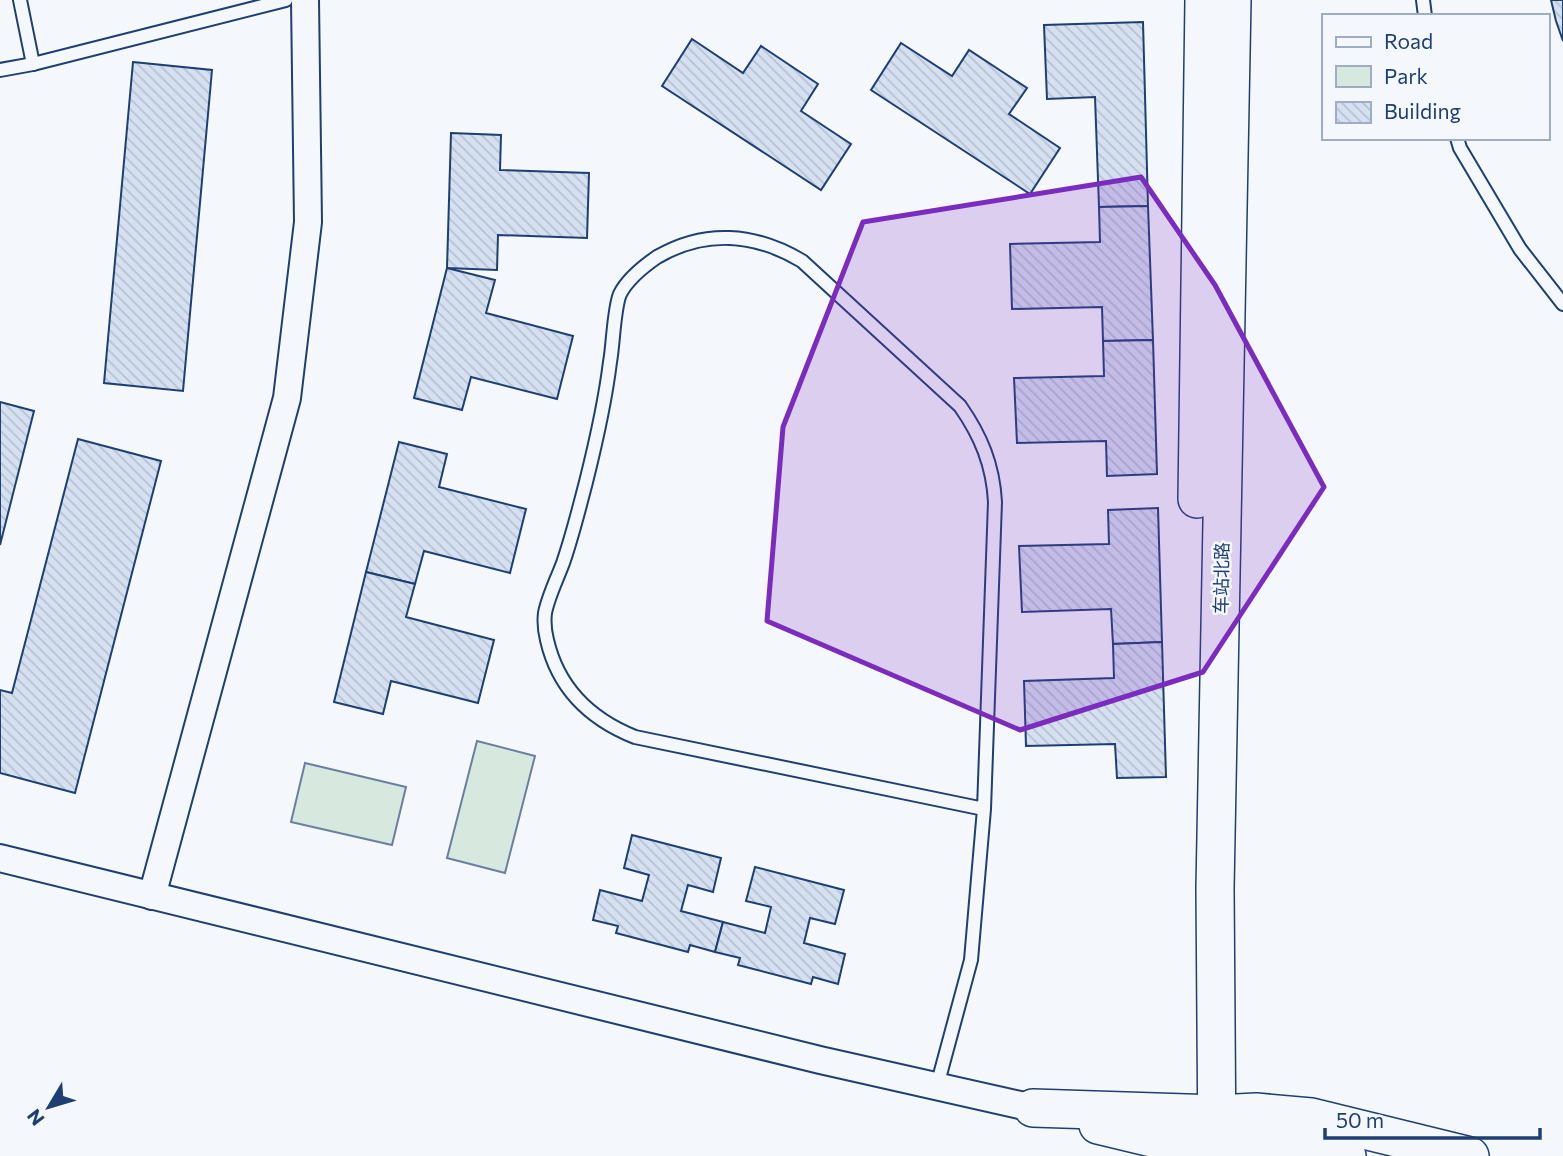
<svg xmlns="http://www.w3.org/2000/svg" width="1563" height="1156" font-family="Commissioner,'Noto Sans SC',sans-serif">
  <style>
    .green { fill: #d7e8df; stroke: #687fa3; stroke-width: 2 }
    .building { fill: url(#building-back-hatch); stroke: #1d3f73; stroke-width: 2 }
    .lines { fill: none; stroke-linecap: round; stroke-linejoin: round }
    .lane-casing { stroke: #1d3f73; stroke-width: 16 }
    .street-casing { stroke: #1d3f73; stroke-width: 30 }
    .secondary-casing { stroke: #1d3f73; stroke-width: 40 }
    .lane { stroke: #f4f7fb; stroke-width: 12 }
    .street { stroke: #f4f7fb; stroke-width: 26 }
    .secondary { stroke: #f4f7fb; stroke-width: 37 }
    .marked { fill: #7b2cbf; fill-opacity: 0.2; stroke: #7b2cbf; stroke-width: 5; stroke-linejoin: round }
    .labels { text-anchor: middle; dominant-baseline: central; stroke-width: 5; stroke-linejoin: round; paint-order: stroke }
    .street-label { font-size: 18px; fill: #1d3f73; stroke: #f4f7fb }
  </style>
  <defs>
    <pattern id="building-back-hatch" width="6" height="6" patternUnits="userSpaceOnUse" patternTransform="scale(1.75)"><rect width="6" height="6" fill="#d5e0f0"/><path d="M-1 5l2 2M0 0l6 6M5-1l2 2" fill="none" stroke="#b6c1d1"/></pattern>
  </defs>
  <rect width="100%" height="100%" fill="#f4f7fb"/>
  <!-- green -->
  <g class="green">
    <polygon points="477,741 535,756 505,873 447,858"/>
    <polygon points="305,763 406,787 392,845 291,822"/>
  </g>
  <!-- building -->
  <g class="building">
    <polygon points="1551,0 1563,0 1563,41 1556,21"/>
    <polygon points="1143,22 1148,206 1099,207 1095,97 1047,99 1044,25"/>
    <polygon points="692,39 743,73 761,46 818,84 801,111 851,144 821,190 662,86"/>
    <polygon points="901,43 952,76 969,50 1027,88 1009,114 1060,148 1030,194 871,90"/>
    <polygon points="133,62 212,70 183,391 104,383"/>
    <polygon points="451,133 501,135 500,170 589,173 587,238 498,235 497,270 447,268"/>
    <polygon points="1148,206 1153,340 1103,341 1102,307 1012,309 1010,244 1100,242 1099,207"/>
    <polygon points="447,268 495,280 486,313 573,336 557,399 471,377 462,410 414,398"/>
    <polygon points="1153,340 1157,474 1107,476 1106,441 1017,443 1014,378 1104,376 1103,341"/>
    <polygon points="0,402 34,411 0,545"/>
    <polygon points="78,439 161,461 75,793 0,773 0,690 12,693"/>
    <polygon points="399,442 447,454 439,487 526,509 510,573 424,551 415,584 366,572"/>
    <polygon points="1158,508 1162,642 1113,644 1111,609 1022,612 1019,546 1109,544 1108,510"/>
    <polygon points="366,572 415,584 406,617 494,640 478,703 391,681 383,714 334,702"/>
    <polygon points="1162,642 1166,777 1117,778 1115,744 1026,746 1024,681 1114,678 1113,644"/>
    <polygon points="632,835 721,858 713,892 688,885 681,911 723,922 715,952 690,945 688,952 616,933 618,926 593,920 600,890 642,901 649,875 624,868"/>
    <polygon points="755,867 844,890 835,924 810,918 804,943 845,954 838,984 813,977 811,984 738,965 740,958 715,952 723,922 765,933 771,907 746,901"/>
  </g>
  <g class="lines">
    <!-- lane casing -->
    <g class="lane-casing">
      <g id="lane">
        <polyline points="20,0 33,64 286,0"/>
        <polyline points="1423,0 1425,16"/>
        <polyline points="0,70 33,64"/>
        <polyline points="1457,138 1460,148 1520,249 1563,304"/>
        <path d="M937,1086L971,960L984,809L995,502C993,465 981,436 960,406L802,261C755,233 705,229 657,257C644,266 627,280 620,294C614,307 613,347 610,362C605,403 596,442 586,482C579,509 572,537 563,563C557,579 548,597 545,613C544,621 545,632 547,640C558,688 590,719 635,737L984,809"/>
      </g>
    </g>
    <!-- street casing -->
    <g class="street-casing">
      <g id="street">
        <polyline points="0,858 820,1060 1033,1108"/>
        <polyline points="152,896 287,398 308,222 305,0"/>
      </g>
    </g>
    <!-- secondary casing -->
    <g class="secondary-casing">
      <g id="secondary">
        <polyline points="1197,499 1204,0"/>
        <polyline points="1033,1108 1217,1114 1256,1112 1311,1117 1470,1156"/>
        <polyline points="1098,1125 1152,1138 1217,1141 1257,1139 1303,1145 1347,1156"/>
        <polyline points="1217,1156 1215,888 1232,0"/>
      </g>
    </g>
    <!-- lane -->
    <use href="#lane" class="lane"/>
    <!-- street -->
    <use href="#street" class="street"/>
    <!-- secondary -->
    <use href="#secondary" class="secondary"/>
  </g>
  <!-- marked area -->
  <path class="marked" d="M1141,177L1215,285L1324,487L1203,672L1020,730L767,621L783,427L863,222Z"/>
  <g class="labels">
    <!-- street labels -->
    <g class="street-label">
      <text transform="translate(1221 578) rotate(-89)">车站北路</text>
    </g>
  </g>
  <!-- legend -->
  <rect x="1322" y="14" width="228" height="126" fill="#f4f7fb" stroke="#9eadc5" stroke-width="2"/>
  <rect x="1336" y="37" width="35" height="10" fill="#f4f7fb" stroke="#9eadc5" stroke-width="2"/>
  <text x="1384" y="49" font-size="21" fill="#1d3f73">Road</text>
  <rect x="1336" y="66" width="35" height="21" fill="#d7e8df" stroke="#9eadc5" stroke-width="2"/>
  <text x="1384" y="84" font-size="21" fill="#1d3f73">Park</text>
  <rect x="1336" y="102" width="35" height="21" fill="url(#building-back-hatch)" stroke="#9eadc5" stroke-width="2"/>
  <text x="1384" y="119" font-size="21" fill="#1d3f73">Building</text>
  <!-- north arrow -->
  <g transform="translate(49 1107) rotate(232)" stroke="#f4f7fb" stroke-width="5" paint-order="stroke">
  <path d="M0-5L12 26L0 18L-12 26Z" fill="#1d3f73"/>
  <text y="-10" font-size="19" font-weight="bold" text-anchor="middle" fill="#1d3f73">N</text>
  </g>
  <!-- scale -->
  <path d="M1325 1128v10h215v-10" fill="none" stroke="#1d3f73" stroke-width="3.5"/>
  <text x="1336" y="1128" font-size="21" fill="#1d3f73" stroke="#f4f7fb" stroke-width="5" paint-order="stroke">50 m</text>
</svg>
